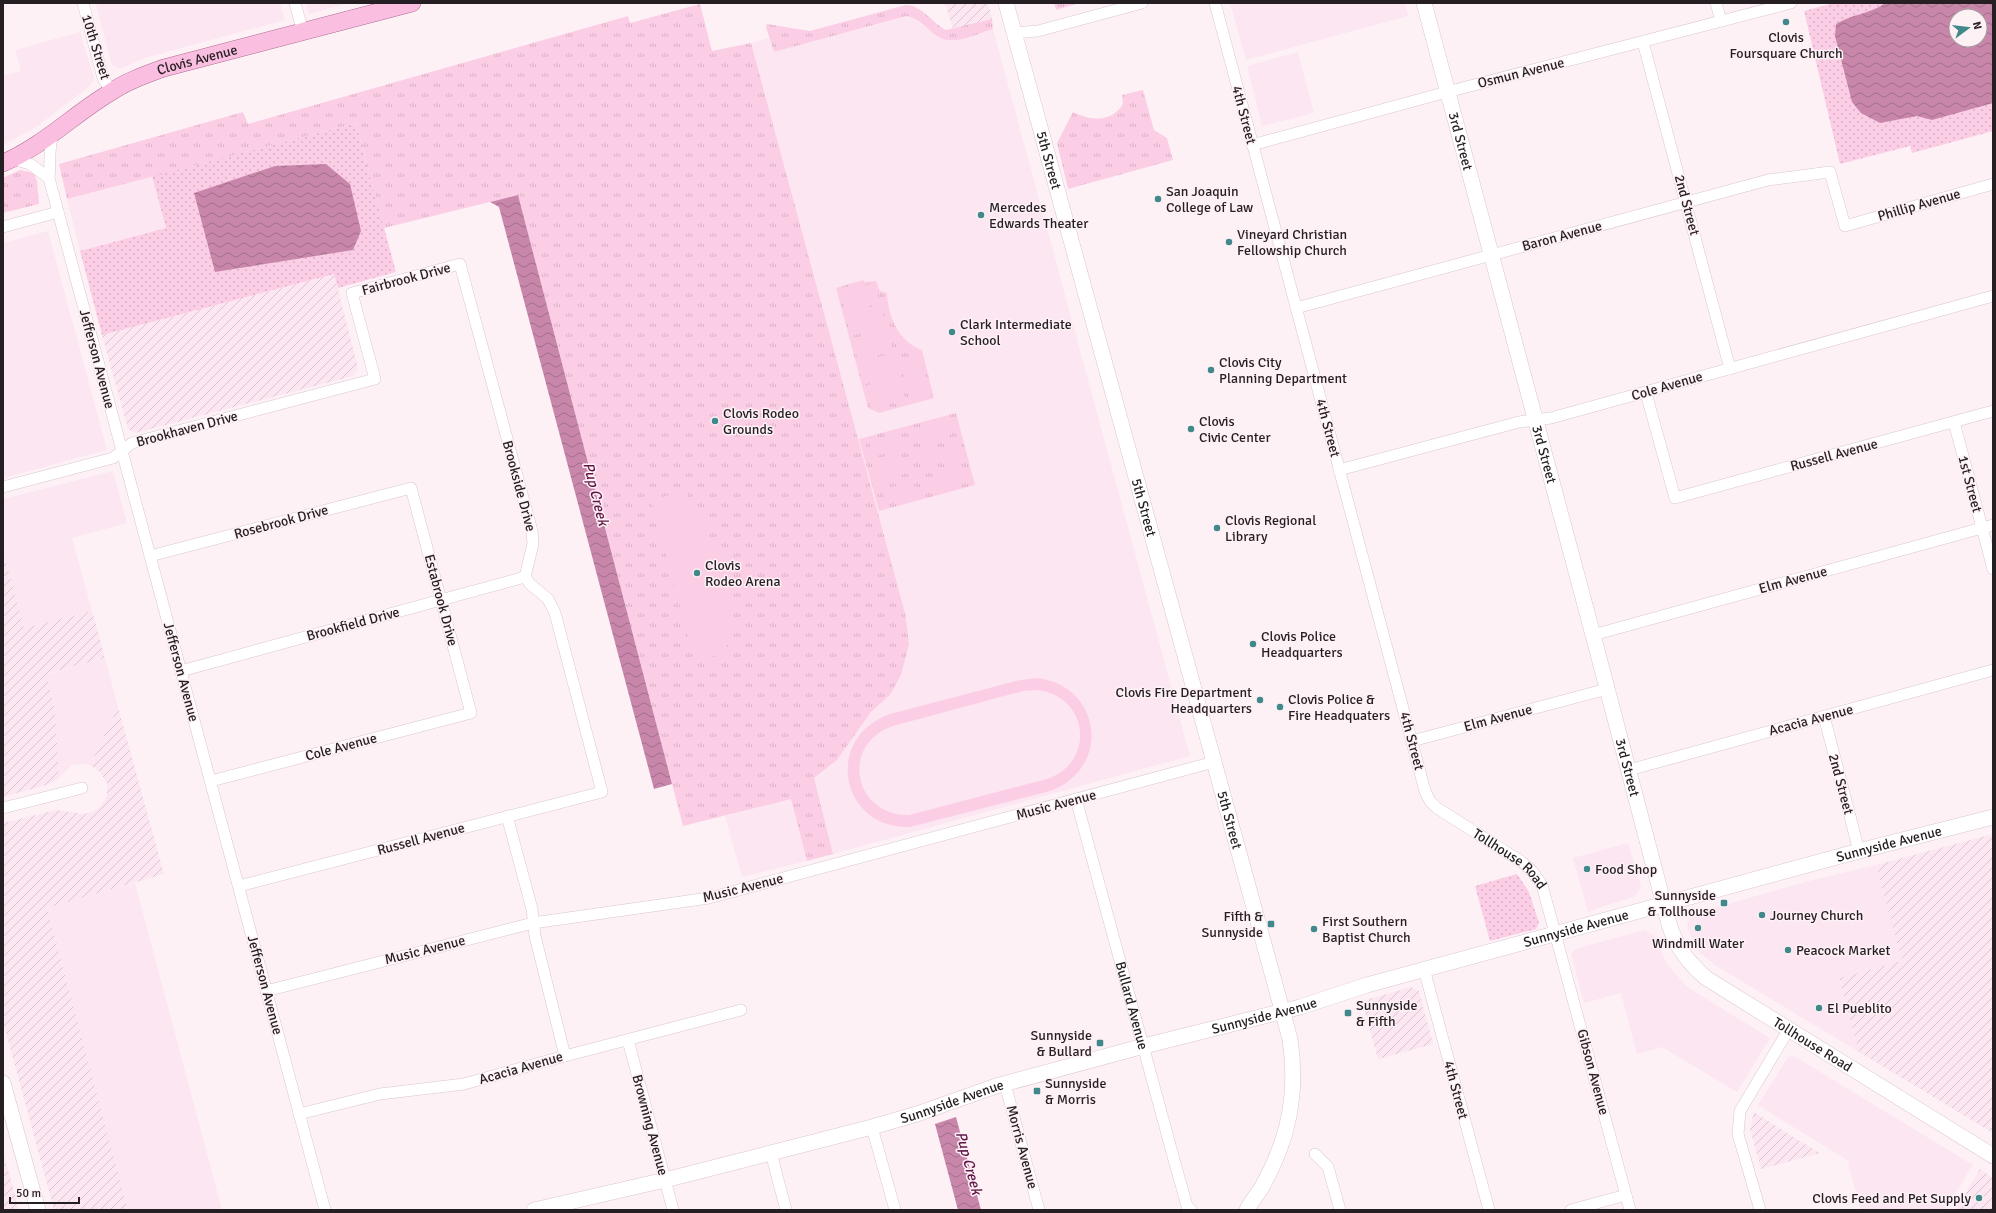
<svg xmlns="http://www.w3.org/2000/svg" width="1996" height="1213" font-family="Signika,sans-serif">
  <style>
    .built { fill: #fce6f1 }
    .industrial { fill: url(#industrial-furrows) }
    .grass { fill: url(#grass-dots); fill-rule: evenodd }
    .park { fill: url(#park-tufts) }
    .pitch { fill: #fccee6; fill-rule: evenodd }
    .water { fill: url(#water-waves); fill-rule: evenodd }
    .lines { fill: none; stroke-linecap: round; stroke-linejoin: round }
    .street-casing { stroke: #d9c6d0; stroke-width: 12 }
    .secondary-casing { stroke: #d9c6d0; stroke-width: 16 }
    .primary-casing { stroke: #ae6b90; stroke-width: 18 }
    .street { stroke: #fff; stroke-width: 11 }
    .secondary { stroke: #fff; stroke-width: 15 }
    .primary { stroke: #fabfe0; stroke-width: 17 }
    .poi-dot { fill: #408889; stroke: #fdf1f6; stroke-width: 1.5 }
    .labels { text-anchor: middle; dominant-baseline: central; stroke-width: 3; stroke-linejoin: round; paint-order: stroke }
    .poi-label { font-size: 14px; fill: #251e22; stroke: #fdf1f6; text-anchor: start }
    .street-label { font-size: 14px; fill: #251e22; stroke: #fdf1f6 }
    .water-label { font-size: 15px; font-style: italic; fill: #611445; stroke: #fdf1f6 }
  </style>
  <defs>
    <pattern id="industrial-furrows" width="10" height="10" patternUnits="userSpaceOnUse"><rect width="10" height="10" fill="#fce6f1"/><path d="M-1 1l2-2M0 10L10 0M9 11l2-2" fill="none" stroke="#d8c5ce"/></pattern>
    <pattern id="grass-dots" width="8" height="8" patternUnits="userSpaceOnUse"><rect width="8" height="8" fill="#fccee6"/><path d="M2 2h.1M6 6h.1" fill="none" stroke="#d8b0c5" stroke-width="1.8" stroke-linecap="round"/></pattern>
    <pattern id="park-tufts" width="24" height="20" patternUnits="userSpaceOnUse"><rect width="24" height="20" fill="#fccee6"/><path d="M3 7l-1-3M5 7V3M7 7l1-3M15 17l-1-3M17 17v-4M19 17l1-3" fill="none" stroke="#d8b0c5"/></pattern>
    <pattern id="water-waves" width="16" height="10" patternUnits="userSpaceOnUse"><rect width="16" height="10" fill="#c887aa"/><path d="M0 5q4-4 8 0t8 0" fill="none" stroke="#a26e8a"/></pattern>
  </defs>
  <rect width="100%" height="100%" fill="#fdf1f6"/>
  <!-- built -->
  <g class="built">
    <polygon points="105,3 280,3 285,20 145,58 120,69 112,65 96,5"/>
    <polygon points="306,3 349,3 309,14"/>
    <polygon points="1230,3 1405,3 1408,16 1246,60"/>
    <polygon points="906,16 911,16 938,37 956,40 993,29 1190,756 833,854 814,778 837,760 871,712 890,695 905,613 751,43 769,38 774,52"/>
    <polygon points="80,32 94,78 90,86 36,127 3,145 3,76 21,71 15,50"/>
    <polygon points="1298,52 1314,113 1262,126 1247,66"/>
    <polygon points="152,176 166,228 80,251 67,199"/>
    <polygon points="48,231 107,450 3,478 3,243"/>
    <polygon points="113,471 127,523 72,538 92,611 24,628 3,550 3,499"/>
    <polygon points="105,658 118,707 90,765 81,764 72,765 59,777 55,711 46,675"/>
    <polygon points="791,798 807,861 742,877 725,816"/>
    <polygon points="1628,843 1641,887 1634,897 1604,906 1588,912 1573,858"/>
    <polygon points="1876,865 1902,961 1839,978 1859,1052 1716,966 1699,952 1689,932 1687,925 1692,914 1813,880"/>
    <polygon points="135,883 222,1210 128,1210 47,908"/>
    <polygon points="1644,930 1654,935 1667,964 1687,987 1770,1038 1737,1092 1662,1047 1637,1054 1621,993 1584,1003 1571,954 1575,949"/>
    <polygon points="1794,1056 1973,1165 1945,1210 1861,1210 1848,1163 1850,1162 1758,1105 1788,1057"/>
  </g>
  <!-- industrial -->
  <g class="industrial">
    <polygon points="945,3 988,3 992,19 953,29"/>
    <polygon points="334,274 358,368 353,376 135,433 128,429 102,335"/>
    <polygon points="3,550 24,628 92,611 105,658 46,674 55,711 59,778 50,784 3,797"/>
    <polygon points="118,707 164,874 47,908 128,1210 54,1210 3,1021 3,823 56,810 84,814 93,812 100,807 107,796 107,783 100,772 90,765"/>
    <polygon points="1993,834 1993,1133 1859,1052 1839,978 1902,961 1876,865"/>
    <polygon points="1411,987 1419,991 1433,1044 1378,1059 1362,1001"/>
    <polygon points="1754,1112 1800,1141 1820,1153 1761,1169 1750,1129"/>
    <polygon points="3,1151 19,1210 3,1210"/>
    <polygon points="1980,1169 1993,1178 1993,1210 1955,1210"/>
  </g>
  <!-- grass -->
  <g class="grass">
    <path d="M1834,3H1993V131L1912,153L1910,146L1840,164L1804,11ZM1956,16H1980V40H1956Z"/>
    <polygon points="356,123 396,272 338,288 334,274 102,335 80,251 166,228 152,176"/>
    <polygon points="1517,874 1529,892 1539,923 1536,929 1490,941 1475,886"/>
  </g>
  <!-- park -->
  <g class="park">
    <polygon points="1054,3 1080,3 1056,10"/>
    <polygon points="700,4 712,51 751,43 905,613 909,644 901,675 890,695 871,712 837,760 814,778 833,854 807,861 791,799 683,826 518,195 384,228 356,123 67,199 59,164 243,112 248,124 628,16 630,23"/>
    <path d="M906,5C922,5 932,23 946,30L992,19L993,29C979,33 961,42 948,40C931,38 922,17 906,16L774,52L766,27L767,24L810,31Z"/>
    <path d="M1143,90L1154,130L1167,138L1173,160L1068,189L1057,143L1073,112C1091,121 1111,123 1123,104L1122,95Z"/>
    <polygon points="20,170 34,173 37,181 39,204 3,213 3,178"/>
    <path d="M863,280L865,282L876,281L880,291L887,293C888,317 899,342 922,350L934,398L879,413L868,408L836,288Z"/>
    <polygon points="956,413 975,485 879,511 859,439"/>
  </g>
  <!-- pitch -->
  <g class="pitch">
    <polygon points="875,283 880,303 845,313 840,292"/>
    <polygon points="881,306 886,326 851,336 846,315"/>
    <polygon points="888,330 893,351 858,360 852,339"/>
    <polygon points="893,353 899,374 864,383 858,362"/>
    <polygon points="922,362 932,396 911,402 901,368"/>
    <polygon points="900,377 905,398 870,407 865,386"/>
    <polygon points="948,420 952,434 921,443 917,429"/>
    <polygon points="900,433 904,448 873,457 869,442"/>
    <polygon points="955,444 959,458 928,467 924,453"/>
    <polygon points="906,457 910,472 879,481 875,466"/>
    <polygon points="962,468 966,483 935,491 931,477"/>
    <polygon points="913,481 917,495 886,504 882,490"/>
    <polygon points="685,491 717,549 730,597 728,644 724,653 695,662 651,500"/>
    <path d="M1038,678C1103,687 1111,769 1050,791L910,827C840,829 823,738 890,714L1020,680ZM1038,690C1089,697 1096,762 1047,779L909,815C853,816 840,744 893,726L1023,691Z"/>
  </g>
  <!-- water -->
  <g class="water">
    <path d="M1885,3H1993V103L1932,120L1917,116L1880,123L1861,113L1852,102L1835,36L1836,24C1852,14 1871,14 1885,3ZM1956,16H1980V40H1956Z"/>
    <polygon points="326,164 350,184 361,231 353,250 215,272 194,193 275,166"/>
    <polygon points="518,195 672,784 654,789 499,207 490,202"/>
    <polygon points="956,1117 981,1210 958,1210 935,1124"/>
  </g>
  <g class="lines">
    <!-- street casing -->
    <g class="street-casing">
      <g id="street">
        <polyline points="83,3 103,78 111,91"/>
        <polyline points="295,3 303,32"/>
        <path id="s1" d="M1215,3L1425,791L1430,801L1437,808L1522,862L1532,871L1542,885L1630,1210"/>
        <polyline points="1716,3 1721,21"/>
        <polyline points="1014,33 1038,31 1142,3"/>
        <polyline points="1643,42 1730,369"/>
        <path d="M53,134C48,149 51,163 49,178L325,1210"/>
        <polyline points="1252,145 1447,92 1791,3"/>
        <polyline points="12,159 30,164 49,178"/>
        <polyline points="3,227 58,212"/>
        <polyline points="1296,308 1768,180 1830,172 1845,226 1993,184"/>
        <polyline points="1646,393 1675,498 1993,411"/>
        <polyline points="1954,422 1993,569"/>
        <polyline points="1339,470 1519,422 1551,418 1993,296"/>
        <polyline points="3,487 113,458 132,443 375,379 352,293 460,264 532,531 533,544 525,577 530,584 548,599 555,613 602,792 239,886"/>
        <polyline points="150,556 411,488 471,713 211,781"/>
        <polyline points="1593,635 1993,525"/>
        <polyline points="181,671 525,577"/>
        <polyline points="1824,716 1859,851"/>
        <polyline points="1412,741 1607,689"/>
        <polyline points="1629,770 1993,670"/>
        <path id="s2" d="M1076,799L1173,1156L1187,1206L1191,1210"/>
        <polyline points="3,808 82,788"/>
        <polyline points="507,816 532,909 535,936 565,1056"/>
        <polyline points="1424,969 1489,1210"/>
        <polyline points="266,991 533,923 709,898 1214,762"/>
        <polyline points="628,1040 673,1210"/>
        <polyline points="1005,1084 1039,1210"/>
        <polyline points="299,1114 380,1094 464,1084 565,1056 741,1010"/>
        <polyline points="872,1127 895,1210"/>
        <polyline points="771,1153 786,1210"/>
        <polyline points="1315,1154 1328,1167 1340,1210"/>
        <polyline points="1571,1210 1626,1195"/>
        <polyline points="1760,1210 1738,1134 1740,1111 1789,1029"/>
      </g>
    </g>
    <!-- secondary casing -->
    <g class="secondary-casing">
      <g id="secondary">
        <path id="s3" d="M1006,3L1290,1039C1298,1093 1289,1139 1262,1187C1257,1195 1251,1202 1247,1210"/>
        <path id="s4" d="M1424,3L1593,635L1669,924C1676,947 1688,962 1706,978L1993,1156"/>
        <polyline points="3,1083 38,1210"/>
        <path id="s5" d="M534,1210L665,1180L872,1127L917,1114L996,1086L1144,1046L1300,1007L1367,985L1859,851L1993,817"/>
      </g>
    </g>
    <!-- primary casing -->
    <g class="primary-casing">
      <g id="primary">
        <path id="s6" d="M3,163C43,146 74,114 111,92C127,81 145,75 164,68L412,3"/>
      </g>
    </g>
    <!-- street -->
    <use href="#street" class="street"/>
    <!-- secondary -->
    <use href="#secondary" class="secondary"/>
    <!-- primary -->
    <use href="#primary" class="primary"/>
  </g>
  <!-- markers -->
  <g class="poi-dot">
    <circle cx="1786" cy="22" r="4"/>
    <circle cx="1158" cy="199" r="4"/>
    <circle cx="981" cy="215" r="4"/>
    <circle cx="1229" cy="242" r="4"/>
    <circle cx="952" cy="332" r="4"/>
    <circle cx="1211" cy="370" r="4"/>
    <circle cx="715" cy="421" r="4"/>
    <circle cx="1191" cy="429" r="4"/>
    <circle cx="1217" cy="528" r="4"/>
    <circle cx="697" cy="573" r="4"/>
    <circle cx="1253" cy="644" r="4"/>
    <circle cx="1260" cy="700" r="4"/>
    <circle cx="1280" cy="707" r="4"/>
    <circle cx="1587" cy="869" r="4"/>
    <rect x="1720" y="899" width="8" height="8" rx="2"/>
    <circle cx="1762" cy="915" r="4"/>
    <rect x="1267" y="920" width="8" height="8" rx="2"/>
    <circle cx="1698" cy="928" r="4"/>
    <circle cx="1314" cy="929" r="4"/>
    <circle cx="1788" cy="950" r="4"/>
    <circle cx="1819" cy="1008" r="4"/>
    <rect x="1344" y="1009" width="8" height="8" rx="2"/>
    <rect x="1096" y="1039" width="8" height="8" rx="2"/>
    <rect x="1033" y="1087" width="8" height="8" rx="2"/>
    <circle cx="1979" cy="1198" r="4"/>
  </g>
  <g class="labels">
    <!-- poi labels -->
    <g class="poi-label">
      <text x="1786" y="37" text-anchor="middle">Clovis<tspan x="1786" dy="16">Foursquare Church</tspan></text>
      <text x="1166" y="191">San Joaquin<tspan x="1166" dy="16">College of Law</tspan></text>
      <text x="989" y="207">Mercedes<tspan x="989" dy="16">Edwards Theater</tspan></text>
      <text x="1237" y="234">Vineyard Christian<tspan x="1237" dy="16">Fellowship Church</tspan></text>
      <text x="960" y="324">Clark Intermediate<tspan x="960" dy="16">School</tspan></text>
      <text x="1219" y="362">Clovis City<tspan x="1219" dy="16">Planning Department</tspan></text>
      <text x="723" y="413">Clovis Rodeo<tspan x="723" dy="16">Grounds</tspan></text>
      <text x="1199" y="421">Clovis<tspan x="1199" dy="16">Civic Center</tspan></text>
      <text x="1225" y="520">Clovis Regional<tspan x="1225" dy="16">Library</tspan></text>
      <text x="705" y="565">Clovis<tspan x="705" dy="16">Rodeo Arena</tspan></text>
      <text x="1261" y="636">Clovis Police<tspan x="1261" dy="16">Headquarters</tspan></text>
      <text x="1252" y="692" text-anchor="end">Clovis Fire Department<tspan x="1252" dy="16">Headquarters</tspan></text>
      <text x="1288" y="699">Clovis Police &amp;<tspan x="1288" dy="16">Fire Headquaters</tspan></text>
      <text x="1595" y="869">Food Shop</text>
      <text x="1716" y="895" text-anchor="end">Sunnyside<tspan x="1716" dy="16">&amp; Tollhouse</tspan></text>
      <text x="1770" y="915">Journey Church</text>
      <text x="1263" y="916" text-anchor="end">Fifth &amp;<tspan x="1263" dy="16">Sunnyside</tspan></text>
      <text x="1322" y="921">First Southern<tspan x="1322" dy="16">Baptist Church</tspan></text>
      <text x="1698" y="943" text-anchor="middle">Windmill Water</text>
      <text x="1796" y="950">Peacock Market</text>
      <text x="1356" y="1005">Sunnyside<tspan x="1356" dy="16">&amp; Fifth</tspan></text>
      <text x="1827" y="1008">El Pueblito</text>
      <text x="1092" y="1035" text-anchor="end">Sunnyside<tspan x="1092" dy="16">&amp; Bullard</tspan></text>
      <text x="1045" y="1083">Sunnyside<tspan x="1045" dy="16">&amp; Morris</tspan></text>
      <text x="1971" y="1198" text-anchor="end">Clovis Feed and Pet Supply</text>
    </g>
    <!-- street labels -->
    <g class="street-label">
      <text transform="translate(96 47) rotate(73)">10th Street</text>
      <text stroke="none"><textPath href="#s6" startOffset="222">Clovis Avenue</textPath></text>
      <text transform="translate(1521 73) rotate(-14)">Osmun Avenue</text>
      <text transform="translate(1244 115) rotate(75)">4th Street</text>
      <text stroke="none"><textPath href="#s4" startOffset="143">3rd Street</textPath></text>
      <text stroke="none"><textPath href="#s3" startOffset="163">5th Street</textPath></text>
      <text transform="translate(1687 205) rotate(75)">2nd Street</text>
      <text transform="translate(1919 205) rotate(-16)">Phillip Avenue</text>
      <text transform="translate(1562 236) rotate(-15)">Baron Avenue</text>
      <text transform="translate(406 279) rotate(-15)">Fairbrook Drive</text>
      <text transform="translate(97 359) rotate(75)">Jefferson Avenue</text>
      <text transform="translate(1667 386) rotate(-16)">Cole Avenue</text>
      <text transform="translate(1328 428) rotate(75)">4th Street</text>
      <text transform="translate(187 429) rotate(-15)">Brookhaven Drive</text>
      <text stroke="none"><textPath href="#s4" startOffset="467">3rd Street</textPath></text>
      <text transform="translate(1834 455) rotate(-15)">Russell Avenue</text>
      <text transform="translate(1970 484) rotate(75)">1st Street</text>
      <text transform="translate(519 486) rotate(75)">Brookside Drive</text>
      <text stroke="none"><textPath href="#s3" startOffset="523">5th Street</textPath></text>
      <text transform="translate(281 522) rotate(-15)">Rosebrook Drive</text>
      <text transform="translate(1793 580) rotate(-15)">Elm Avenue</text>
      <text transform="translate(441 600) rotate(75)">Estabrook Drive</text>
      <text transform="translate(353 624) rotate(-15)">Brookfield Drive</text>
      <text transform="translate(181 672) rotate(75)">Jefferson Avenue</text>
      <text transform="translate(1498 718) rotate(-15)">Elm Avenue</text>
      <text transform="translate(1811 720) rotate(-15)">Acacia Avenue</text>
      <text transform="translate(1412 741) rotate(75)">4th Street</text>
      <text transform="translate(341 747) rotate(-15)">Cole Avenue</text>
      <text stroke="none"><textPath href="#s4" startOffset="791">3rd Street</textPath></text>
      <text transform="translate(1841 784) rotate(75)">2nd Street</text>
      <text transform="translate(1056 805) rotate(-15)">Music Avenue</text>
      <text stroke="none"><textPath href="#s3" startOffset="847">5th Street</textPath></text>
      <text transform="translate(421 839) rotate(-15)">Russell Avenue</text>
      <text stroke="none"><textPath href="#s5" startOffset="1404">Sunnyside Avenue</textPath></text>
      <text stroke="none"><textPath href="#s1" startOffset="926">Tollhouse Road</textPath></text>
      <text transform="translate(743 888) rotate(-14)">Music Avenue</text>
      <text stroke="none"><textPath href="#s5" startOffset="1080">Sunnyside Avenue</textPath></text>
      <text transform="translate(425 950) rotate(-14)">Music Avenue</text>
      <text transform="translate(265 985) rotate(75)">Jefferson Avenue</text>
      <text stroke="none"><textPath href="#s2" startOffset="214">Bullard Avenue</textPath></text>
      <text stroke="none"><textPath href="#s5" startOffset="756">Sunnyside Avenue</textPath></text>
      <text stroke="none"><textPath href="#s4" startOffset="1145">Tollhouse Road</textPath></text>
      <text transform="translate(521 1068) rotate(-16)">Acacia Avenue</text>
      <text transform="translate(1593 1072) rotate(75)">Gibson Avenue</text>
      <text transform="translate(1456 1090) rotate(75)">4th Street</text>
      <text stroke="none"><textPath href="#s5" startOffset="432">Sunnyside Avenue</textPath></text>
      <text transform="translate(650 1125) rotate(75)">Browning Avenue</text>
      <text transform="translate(1022 1147) rotate(75)">Morris Avenue</text>
    </g>
    <!-- water labels -->
    <g class="water-label">
      <text transform="translate(596 494) rotate(76)">Pup Creek</text>
      <text transform="translate(969 1163) rotate(75)">Pup Creek</text>
    </g>
  </g>
  <!-- border -->
  <rect width="1996" height="1213" fill="none" stroke="#251e22" stroke-width="8"/>
  <!-- north arrow -->
  <g transform="translate(1968 28) rotate(75)"><circle r="19" fill="#fdf1f6" stroke="#a79da1"/>
  <path d="M0-3L7 15L0 10L-7 15Z" fill="#408889"/>
  <text y="-6" font-size="11" font-weight="bold" text-anchor="middle" fill="#251e22">N</text>
  </g>
  <!-- scale -->
  <path d="M10 1197v6h69v-6" fill="none" stroke="#251e22" stroke-width="2"/>
  <text x="16" y="1197" font-size="12" fill="#251e22" stroke="#fdf1f6" stroke-width="3" paint-order="stroke">50 m</text>
</svg>
